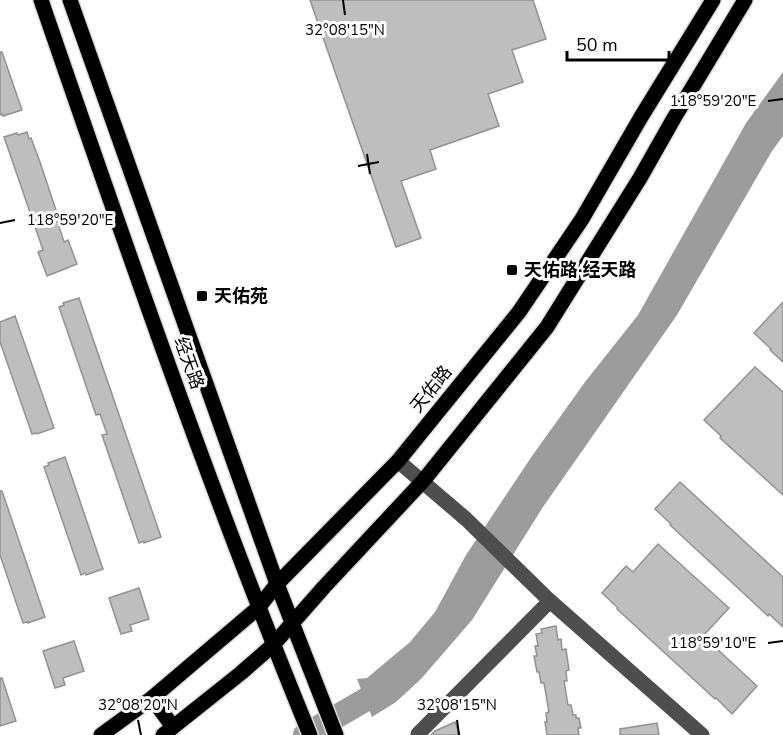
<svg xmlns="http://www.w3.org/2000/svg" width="783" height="735" font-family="'Nunito Sans','Noto Sans SC',sans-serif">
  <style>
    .water { fill: #9c9c9c }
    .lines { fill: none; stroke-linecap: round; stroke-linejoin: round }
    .river { stroke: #9c9c9c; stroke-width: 24 }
    .building { fill: #bebebe; stroke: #929292; stroke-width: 1.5 }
    .major-casing { stroke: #dbdbdb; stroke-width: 18 }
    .minor { stroke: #4e4e4e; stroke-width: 15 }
    .major { stroke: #000; stroke-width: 15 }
    .ticks { fill: none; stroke: #000; stroke-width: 2 }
    .poi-dot { fill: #000; stroke: #fff; stroke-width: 2 }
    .labels { text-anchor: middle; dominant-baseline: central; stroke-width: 6; stroke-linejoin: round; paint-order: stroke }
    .poi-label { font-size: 18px; font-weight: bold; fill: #000; stroke: #fff; text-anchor: start }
    .street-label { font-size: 18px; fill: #000; stroke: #fff }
    .ticks-label { font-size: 15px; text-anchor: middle; fill: #000; stroke: #fff; stroke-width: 6; stroke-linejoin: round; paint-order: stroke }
  </style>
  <rect width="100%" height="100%" fill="#fff"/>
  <!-- water -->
  <polygon class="water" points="783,72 783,136 772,151 677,315 543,507 472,620 421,679 396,702 372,717 357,679 367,678 410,642 435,612 466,555 532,456 585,382 638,315 746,123"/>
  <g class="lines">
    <!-- river -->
    <polyline class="river" points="305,735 394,683"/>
  </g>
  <!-- building -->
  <g class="building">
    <polygon points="310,0 533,0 546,39 512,50 523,82 488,94 499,126 430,150 436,169 401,181 421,238 396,247"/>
    <polygon points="0,52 2,52 22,110 3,116 2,114 0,115"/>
    <polygon points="27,132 29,139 31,138 40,162 59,219 57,220 64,242 68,240 77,264 47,276 38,252 43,250 4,137 17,133 18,135"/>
    <polygon points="79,298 161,537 144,543 144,541 139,543 102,435 107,434 100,414 96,415 59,307 64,305 63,303"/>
    <polygon points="783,302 783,362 770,350 771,349 754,333"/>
    <polygon points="15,316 54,428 37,434 36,433 32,434 0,342 0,322"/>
    <polygon points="755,367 783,392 783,495 720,438 721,436 704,420"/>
    <polygon points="65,457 103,569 86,575 85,573 81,575 44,467 49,465 48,463"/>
    <polygon points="680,482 783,577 783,627 769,614 768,616 670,525 671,524 655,509"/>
    <polygon points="0,491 2,491 45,617 28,623 28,622 23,623 0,555"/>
    <polygon points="658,544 729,608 703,636 757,686 732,714 716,698 715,699 617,609 618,608 602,593 626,566 633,572"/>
    <polygon points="139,588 149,619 130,625 132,631 121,634 109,598"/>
    <polygon points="556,626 558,640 561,639 562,650 566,649 569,670 566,671 567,681 564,681 568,705 571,705 573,715 576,715 576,718 579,718 581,728 578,728 579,735 547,735 545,722 547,722 546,713 549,712 544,683 541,683 539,672 537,672 534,656 537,656 535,646 538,646 536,634 542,633 541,629"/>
    <polygon points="74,641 84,671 63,678 65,685 55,688 43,651"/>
    <polygon points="0,678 2,678 16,721 0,726"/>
    <polygon points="455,722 460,735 431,735 435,731"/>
    <polygon points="657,723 659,735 620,735 620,729"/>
  </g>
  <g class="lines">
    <!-- major casing -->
    <g class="major-casing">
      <g id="major">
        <path d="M41,0C126,247 211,494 310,735"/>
        <polyline points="70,0 277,584 336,735"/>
        <polyline points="152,698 173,727"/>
        <polyline points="101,735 152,698 258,608 277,584 398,461 519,312 582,219 641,117 713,0"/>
        <polyline points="163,735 241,673 273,645 324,587 423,481 547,327 640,178 674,118 745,0"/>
      </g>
    </g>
    <!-- minor -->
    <g class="minor">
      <polyline points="398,461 466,519 550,601 702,735"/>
      <polyline points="418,735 418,734 550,601"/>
    </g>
    <!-- major -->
    <use href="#major" class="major"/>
  </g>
  <!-- ticks -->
  <path class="ticks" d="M343,0L345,15M768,101L783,99M367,154L370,174M358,166L379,162M0,223L15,220M768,643L783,641M138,720L141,735M457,720L459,735"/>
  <!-- markers -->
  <g class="poi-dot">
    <rect x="506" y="264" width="12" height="12" rx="3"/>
    <rect x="196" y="290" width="12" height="12" rx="3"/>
  </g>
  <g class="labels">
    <!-- poi labels -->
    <g class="poi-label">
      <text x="524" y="270">天佑路·经天路</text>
      <text x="214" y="296">天佑苑</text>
    </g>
    <!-- street labels -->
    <g class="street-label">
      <text transform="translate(189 363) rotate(70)">经天路</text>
      <text transform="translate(431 389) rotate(-51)">天佑路</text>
    </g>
  </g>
  <g class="ticks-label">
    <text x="345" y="35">32°08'15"N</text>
    <text x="713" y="106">118°59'20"E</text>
    <text x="70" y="225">118°59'20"E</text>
    <text x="713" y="648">118°59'10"E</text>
    <text x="138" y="710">32°08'20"N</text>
    <text x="457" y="710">32°08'15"N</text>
  </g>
  <!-- scale -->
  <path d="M567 51v9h102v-9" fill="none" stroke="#000000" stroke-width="3"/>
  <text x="576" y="51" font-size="18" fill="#000000" stroke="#ffffff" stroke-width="4.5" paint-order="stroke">50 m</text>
</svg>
